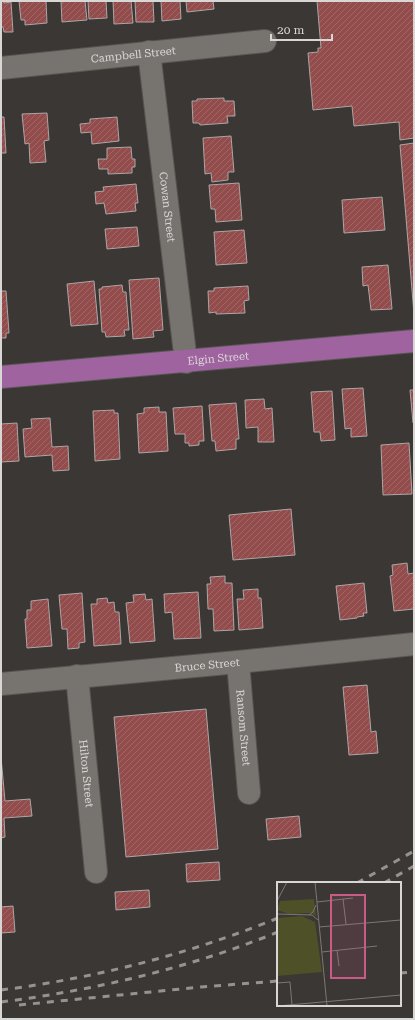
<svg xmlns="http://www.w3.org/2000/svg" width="415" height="1020" font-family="'Roboto Serif',serif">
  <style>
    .building { fill: url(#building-hatch); stroke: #ada6a6 }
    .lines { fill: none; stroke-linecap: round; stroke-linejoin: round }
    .minor-casing { stroke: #585653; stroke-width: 24 }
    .major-casing { stroke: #585653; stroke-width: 24 }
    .minor { stroke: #777470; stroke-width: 22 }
    .major { stroke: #9f639f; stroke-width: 22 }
    .rail { stroke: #959390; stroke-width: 3; stroke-dasharray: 7 7; stroke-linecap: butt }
    .labels { text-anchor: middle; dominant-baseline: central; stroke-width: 3.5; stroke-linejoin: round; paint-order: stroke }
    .street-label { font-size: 11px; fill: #d9d7d5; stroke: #3a3734 }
    .inset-road { fill: none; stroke: #7a7774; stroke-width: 1 }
    .view { fill: #ca5b86; fill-opacity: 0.15; stroke: #ca5b86; stroke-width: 2 }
    .inset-edge { fill: none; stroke: #d9d7d5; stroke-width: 2 }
  </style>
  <defs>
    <pattern id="building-hatch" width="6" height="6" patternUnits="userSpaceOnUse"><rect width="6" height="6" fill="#924c4c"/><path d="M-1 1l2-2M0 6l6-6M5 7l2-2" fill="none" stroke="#a16565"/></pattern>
  </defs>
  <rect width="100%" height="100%" fill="#3a3734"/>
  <!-- building -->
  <g class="building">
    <polygon points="1,1 4,1 4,3 11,2 13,32 4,32 3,27 1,27"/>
    <polygon points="19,1 46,1 47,23 25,25 25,20 21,20"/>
    <polygon points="61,1 85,1 87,20 62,22"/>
    <polygon points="88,1 106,1 107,18 89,19"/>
    <polygon points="113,1 131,1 133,23 114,24"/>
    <polygon points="135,1 153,1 154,22 136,22"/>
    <polygon points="161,1 180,1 181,19 162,21"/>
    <polygon points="186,1 213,1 214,9 187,12"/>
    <polygon points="317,1 414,1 414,138 400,140 399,122 354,126 352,106 313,110 308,53 318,52 318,48 321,48"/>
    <polygon points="224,98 224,101 234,101 235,116 227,116 228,123 200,125 199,123 193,123 192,101 197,101 197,99"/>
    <polygon points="47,113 49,140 44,141 46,162 30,163 29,143 25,144 22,114"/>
    <polygon points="1,117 4,117 6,153 1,153"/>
    <polygon points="117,117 119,141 92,144 91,132 81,133 80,124 90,123 90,119"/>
    <polygon points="231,136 234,172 228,172 228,180 212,182 211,173 205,174 203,138"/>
    <polygon points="414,143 414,314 400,145"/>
    <polygon points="131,147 132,159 135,159 135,167 132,167 132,173 108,174 108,169 99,169 98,159 107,159 107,148"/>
    <polygon points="239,183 242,220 216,222 215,209 211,209 209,185"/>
    <polygon points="136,184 138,203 135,203 136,211 106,214 104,203 96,204 95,192 104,191 103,187"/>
    <polygon points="382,197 385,230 344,233 342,200"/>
    <polygon points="137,227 139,246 107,249 105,229"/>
    <polygon points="244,230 247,263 216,265 214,232"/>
    <polygon points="388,265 392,309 371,310 368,285 363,286 362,267"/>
    <polygon points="159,278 163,330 153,331 154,337 133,339 129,280"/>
    <polygon points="94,281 98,324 71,326 67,284"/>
    <polygon points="122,285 123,292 126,292 129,330 124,330 125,336 106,337 105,332 102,332 99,289 102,289 102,287"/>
    <polygon points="248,286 249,300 244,301 245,313 216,314 216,312 209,313 208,291 214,291 214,288"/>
    <polygon points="1,291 6,291 9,333 6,333 6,338 1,338"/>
    <polygon points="363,388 367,436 351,437 351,428 345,429 342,389"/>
    <polygon points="410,390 414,390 414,423 413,423"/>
    <polygon points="332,391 335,440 321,441 320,432 314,432 311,392"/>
    <polygon points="264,399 265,409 272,408 274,442 258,442 258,427 246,428 245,400"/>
    <polygon points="236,403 239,439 236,439 236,449 216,451 215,441 212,441 209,405"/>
    <polygon points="202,406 204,441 199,441 199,445 189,446 189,443 185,443 185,434 175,434 173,408"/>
    <polygon points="159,407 159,412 166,412 168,451 139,453 137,414 144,413 144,408"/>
    <polygon points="114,410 114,413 118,413 120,459 95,461 93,411"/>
    <polygon points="50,418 52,447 68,446 69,470 53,471 52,455 25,457 23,429 32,428 31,419"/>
    <polygon points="17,423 19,461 1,462 1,424"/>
    <polygon points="409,443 412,494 383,495 381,445"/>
    <polygon points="291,509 295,555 233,560 229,515"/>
    <polygon points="407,563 408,574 414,573 414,609 394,611 390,576 393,575 392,565"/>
    <polygon points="225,576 225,583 232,583 234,630 214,631 213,609 208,609 207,584 211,584 210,577"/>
    <polygon points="364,583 367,613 363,613 364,616 357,617 357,618 340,620 336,586"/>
    <polygon points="258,589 258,598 261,598 263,628 239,630 237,599 244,599 243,590"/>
    <polygon points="198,592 201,638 174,639 172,612 165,613 164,594"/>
    <polygon points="82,593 85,642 79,643 79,648 68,649 67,629 62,629 59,595"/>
    <polygon points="145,594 146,600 152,599 155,641 130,643 126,603 134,602 133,595"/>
    <polygon points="107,598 108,603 114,602 115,612 119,612 121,644 94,646 91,604 97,604 97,599"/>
    <polygon points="48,599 52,646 27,648 25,619 27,619 27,610 31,610 31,601"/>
    <polygon points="367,685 371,732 376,731 378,753 349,755 343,687"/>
    <polygon points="206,709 218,849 126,857 114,717"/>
    <polygon points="1,757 5,801 30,799 32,816 4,818 5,837 1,838"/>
    <polygon points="299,816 301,837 268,840 266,819"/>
    <polygon points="219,862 220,880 187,882 186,864"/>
    <polygon points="149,890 150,907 116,910 115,892"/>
    <polygon points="13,906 15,932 1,933 1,907"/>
  </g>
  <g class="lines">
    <!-- minor casing -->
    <g class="minor-casing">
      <g id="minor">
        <path id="s1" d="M149,52L186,362"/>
        <path id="s2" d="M1,68L265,41"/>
        <path id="s3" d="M238,662L249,793"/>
        <path id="s4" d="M77,676L96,872"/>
        <path id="s5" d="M1,684L238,662L414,644"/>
      </g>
    </g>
    <!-- major casing -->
    <g class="major-casing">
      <g id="major">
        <path id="s6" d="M1,377L414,341"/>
      </g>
    </g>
    <!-- minor -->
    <use href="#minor" class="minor"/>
    <!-- major -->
    <use href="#major" class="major"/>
    <!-- rail -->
    <g class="rail">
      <polyline points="357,883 414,851"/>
      <polyline points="384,883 414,866"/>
      <polyline points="400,973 414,972"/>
      <path d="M1,990C96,978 189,954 278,918"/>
      <path d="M1,1002C96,990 189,968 278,932"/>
      <polyline points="19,1005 201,987 278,981"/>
    </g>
  </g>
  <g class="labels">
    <!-- street labels -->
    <g class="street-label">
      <text stroke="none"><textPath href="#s2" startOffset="133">Campbell Street</textPath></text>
      <text stroke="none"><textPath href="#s1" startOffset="156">Cowan Street</textPath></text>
      <text stroke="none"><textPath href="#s6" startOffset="218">Elgin Street</textPath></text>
      <text stroke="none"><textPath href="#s5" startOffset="207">Bruce Street</textPath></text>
      <text stroke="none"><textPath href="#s3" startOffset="66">Ransom Street</textPath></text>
      <text stroke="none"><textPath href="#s4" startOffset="98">Hilton Street</textPath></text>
    </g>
  </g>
  <!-- overview -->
  <g transform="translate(277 882)">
    <rect width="124" height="124" fill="#3a3734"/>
    <path d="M37,17L39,34L34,31L12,32L0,28L3,19Z" fill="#4e5027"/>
    <path d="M25,34L38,40L45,90L0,94V36Z" fill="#4e5027"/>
    <path class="inset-road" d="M38,0L50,124M66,17L69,42M0,19L10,0M40,20L76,16M0,32L35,33L41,38M32,33L36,30L39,23M42,45L124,38M60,68L62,84M45,70L100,64M0,101L13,100L15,123M0,124L124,113"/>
    <path class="view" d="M54,13H88V96H54Z"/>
    <rect width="124" height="124" class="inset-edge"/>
  </g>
  <!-- border -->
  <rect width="415" height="1020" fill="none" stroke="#d9d7d5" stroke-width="4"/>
  <!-- scale -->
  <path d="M271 34v6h61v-6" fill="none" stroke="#d9d7d5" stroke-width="2"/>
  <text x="277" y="34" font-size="12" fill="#d9d7d5" stroke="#3a3734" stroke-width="3" paint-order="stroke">20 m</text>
</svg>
